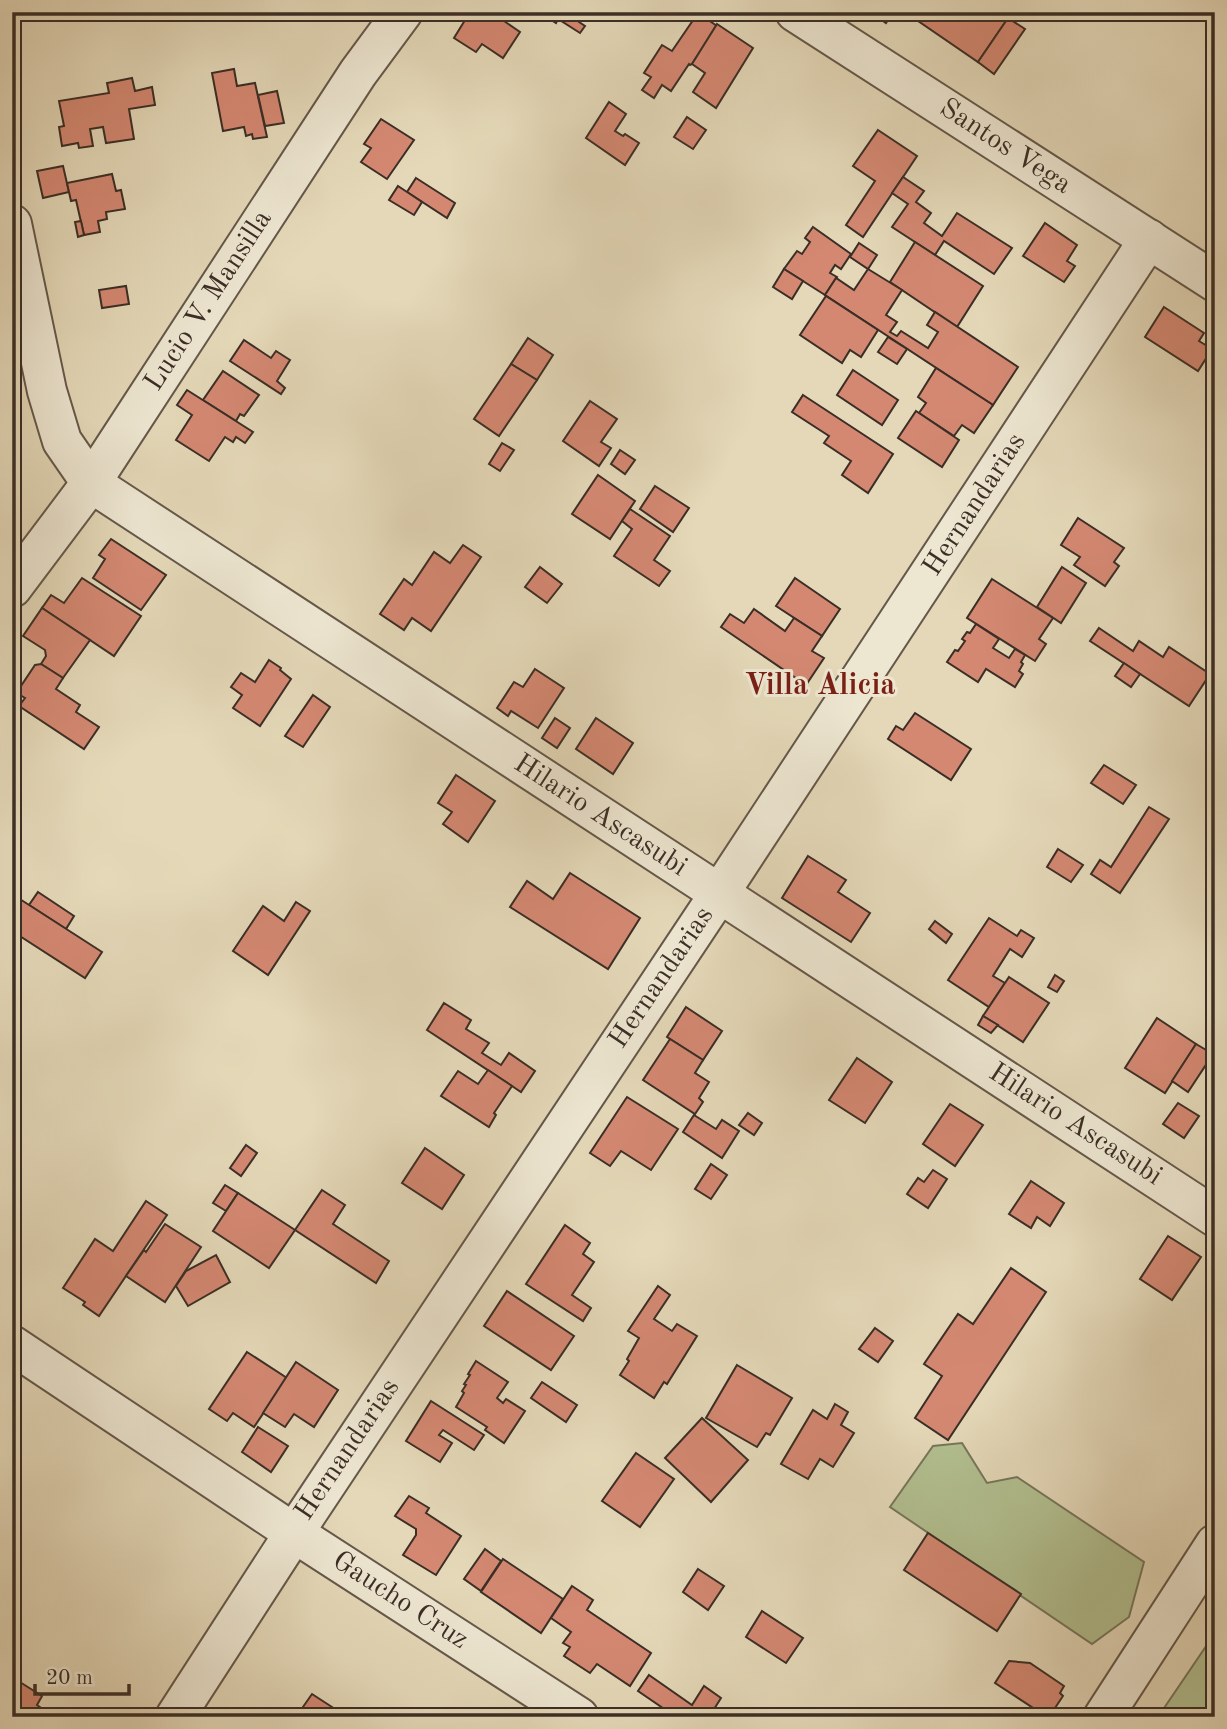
<svg xmlns="http://www.w3.org/2000/svg" width="1227" height="1729" font-family="'Old Standard TT',serif">
  <style>
    .green { fill: #b2bf90; stroke: #76765b; stroke-width: 2 }
    .building { fill: #d48872; stroke: #3b2e26; stroke-width: 2 }
    .lines { fill: none; stroke-linecap: round; stroke-linejoin: round }
    .minor-casing { stroke: #65584a; stroke-width: 42 }
    .minor { stroke: #ede6d1; stroke-width: 38 }
    .labels { text-anchor: middle; dominant-baseline: central; stroke-width: 6; stroke-linejoin: round; paint-order: stroke }
    .street-label { font-size: 28px; fill: #3b2e26; stroke: #ede6d1 }
    .neighbourhood-label { font-size: 30px; font-weight: bold; fill: #7a1f14; stroke: #ede6d1 }
  </style>
  <rect width="100%" height="100%" fill="#e4d8b8"/>
  <filter id="stains"><feTurbulence type="fractalNoise" baseFrequency=".00286" numOctaves="4"/><feColorMatrix values="0 0 0 0 .2 0 0 0 0 .09 0 0 0 0 .02 0 0 0 .5 -.17"/></filter>
  <radialGradient id="worn" r=".72"><stop offset=".6" stop-color="#630" stop-opacity="0"/><stop offset="1" stop-color="#630" stop-opacity=".3"/></radialGradient>
  <!-- green -->
  <g class="green">
    <polygon points="962,1443 987,1483 1017,1477 1144,1562 1129,1617 1092,1644 890,1507 933,1446"/>
    <polygon points="1215,1633 1215,1717 1158,1717"/>
  </g>
  <!-- building -->
  <g class="building">
    <polygon points="470,12 491,12 520,32 503,58 482,44 476,52 454,38"/>
    <polygon points="539,12 564,12 585,26 580,33 558,19 556,23"/>
    <polygon points="870,12 893,12 886,23"/>
    <polygon points="905,12 1000,12 1008,18 978,62"/>
    <polygon points="698,13 717,26 692,64 690,65 689,64 671,91 662,85 654,98 642,90 651,77 644,73 662,45 672,51"/>
    <polygon points="1008,18 1025,29 994,74 978,62"/>
    <polygon points="717,24 753,48 716,108 693,92 705,73 692,64"/>
    <polygon points="234,69 237,86 255,83 267,137 253,139 252,134 246,136 244,127 223,131 212,73"/>
    <polygon points="132,78 135,91 152,87 155,105 129,109 134,139 106,143 103,127 90,129 93,146 79,148 78,143 62,146 59,127 64,126 59,101 109,93 107,83"/>
    <polygon points="277,91 284,123 265,126 258,95"/>
    <polygon points="609,102 626,114 615,131 623,136 625,134 639,143 625,165 586,138"/>
    <polygon points="687,117 706,130 693,149 674,137"/>
    <polygon points="381,119 414,140 387,179 361,162 371,148 364,144"/>
    <polygon points="878,130 917,156 863,237 846,225 875,181 853,166"/>
    <polygon points="63,166 69,192 43,198 37,171"/>
    <polygon points="112,174 116,191 121,190 125,209 106,212 107,219 98,221 100,232 84,235 76,200 71,201 67,183"/>
    <polygon points="903,177 924,191 916,202 931,213 924,223 942,236 957,213 1012,248 994,274 944,241 935,255 892,227 908,204 892,193"/>
    <polygon points="416,178 455,203 447,218 407,192"/>
    <polygon points="398,186 422,202 414,215 389,200"/>
    <polygon points="81,221 84,235 78,237 75,222"/>
    <polygon points="1045,223 1077,245 1067,261 1075,266 1064,282 1023,256"/>
    <polygon points="813,227 851,254 841,269 835,265 830,273 837,277 825,295 784,269 797,251 802,254 810,242 805,238"/>
    <polygon points="915,242 983,286 957,327 890,282"/>
    <polygon points="859,243 877,255 868,269 850,257"/>
    <polygon points="784,269 803,281 792,299 773,287"/>
    <polygon points="868,269 902,290 886,315 897,322 890,332 897,336 901,331 928,348 938,332 927,325 935,312 1018,367 993,405 825,295 836,278 854,290"/>
    <polygon points="126,286 129,304 102,308 99,290"/>
    <polygon points="826,296 878,330 861,357 850,350 842,363 800,335"/>
    <polygon points="1164,307 1204,333 1199,341 1212,349 1198,371 1145,337"/>
    <polygon points="888,337 907,349 897,364 878,352"/>
    <polygon points="528,338 553,355 537,380 511,364"/>
    <polygon points="244,340 271,358 276,351 290,360 277,381 285,388 281,394 230,361"/>
    <polygon points="511,364 537,380 499,436 474,419"/>
    <polygon points="936,368 993,405 974,433 962,425 954,436 919,413 926,403 918,397"/>
    <polygon points="853,370 898,400 882,425 837,395"/>
    <polygon points="223,371 259,395 244,416 240,414 236,421 203,400"/>
    <polygon points="187,390 253,432 245,443 236,437 233,442 225,437 209,461 176,440 192,415 177,405"/>
    <polygon points="803,395 893,454 868,493 842,475 851,461 824,443 829,436 792,412"/>
    <polygon points="590,401 617,419 601,442 611,448 599,466 563,441"/>
    <polygon points="916,411 959,440 942,467 898,438"/>
    <polygon points="502,443 514,450 500,471 489,464"/>
    <polygon points="620,450 635,460 625,474 611,464"/>
    <polygon points="598,475 635,501 610,539 572,514"/>
    <polygon points="655,486 689,508 673,532 640,509"/>
    <polygon points="630,509 670,536 654,560 670,571 659,586 614,556 632,529 622,521"/>
    <polygon points="1078,518 1124,548 1114,562 1119,566 1105,586 1074,565 1080,557 1061,545"/>
    <polygon points="111,539 166,575 141,610 93,578 105,559 99,555"/>
    <polygon points="463,545 481,557 431,631 412,618 404,630 380,614 404,579 412,585 434,552 450,563"/>
    <polygon points="540,567 562,584 547,603 525,587"/>
    <polygon points="1062,567 1086,583 1061,623 1037,607"/>
    <polygon points="82,578 141,616 114,656 42,608 51,595 64,603"/>
    <polygon points="795,578 840,609 822,636 776,606"/>
    <polygon points="992,579 1053,618 1039,639 1046,644 1035,661 967,618"/>
    <polygon points="42,608 90,640 63,678 41,664 46,656 45,650 23,636"/>
    <polygon points="754,609 785,631 794,618 822,636 812,651 824,658 806,685 721,627 730,614 744,623"/>
    <polygon points="976,624 999,639 993,648 1009,658 1015,649 1025,655 1021,662 1023,664 1019,671 1023,674 1015,687 986,669 978,682 947,662 955,650 958,651 965,641 962,639 967,632 970,633"/>
    <polygon points="1099,628 1133,651 1139,641 1163,657 1169,647 1210,674 1189,706 1090,641"/>
    <polygon points="269,660 281,668 280,670 291,679 260,726 233,708 242,695 231,687 241,673 255,682"/>
    <polygon points="1124,663 1140,674 1131,687 1115,676"/>
    <polygon points="41,664 63,678 56,689 80,705 76,712 99,727 84,749 19,706 25,698 20,695 19,689 35,665"/>
    <polygon points="535,669 564,688 538,728 511,711 508,716 497,708 514,682 523,687"/>
    <polygon points="313,695 330,707 303,747 285,736"/>
    <polygon points="915,713 971,749 951,780 888,739 896,726 903,730"/>
    <polygon points="555,718 570,728 557,748 542,738"/>
    <polygon points="596,718 633,743 613,774 576,749"/>
    <polygon points="1104,765 1136,785 1123,804 1091,783"/>
    <polygon points="456,775 495,801 468,842 443,824 452,812 438,803"/>
    <polygon points="1149,807 1169,819 1120,893 1091,874 1100,860 1111,867"/>
    <polygon points="1058,849 1083,865 1071,882 1047,867"/>
    <polygon points="808,856 846,880 838,892 870,913 851,942 782,898"/>
    <polygon points="570,873 640,918 608,969 510,907 527,881 553,899"/>
    <polygon points="38,892 74,916 66,929 29,905"/>
    <polygon points="12,894 102,952 85,978 12,931"/>
    <polygon points="296,902 310,911 268,975 233,951 263,906 284,921"/>
    <polygon points="989,918 1017,936 1021,930 1034,938 1022,957 1010,949 993,976 1005,983 989,1007 948,980"/>
    <polygon points="935,921 952,934 946,943 929,929"/>
    <polygon points="1055,975 1064,981 1057,992 1048,987"/>
    <polygon points="1009,977 1049,1003 1023,1042 983,1016"/>
    <polygon points="444,1003 471,1020 466,1029 489,1043 482,1053 501,1065 509,1053 535,1071 521,1092 427,1030"/>
    <polygon points="686,1007 722,1031 703,1060 667,1037"/>
    <polygon points="983,1016 998,1025 991,1033 978,1025"/>
    <polygon points="1157,1018 1196,1044 1165,1093 1125,1068"/>
    <polygon points="670,1039 703,1060 695,1073 709,1082 699,1098 703,1102 695,1114 643,1080"/>
    <polygon points="1196,1044 1213,1054 1188,1092 1172,1081"/>
    <polygon points="857,1058 892,1082 865,1123 829,1100"/>
    <polygon points="488,1070 512,1086 494,1113 496,1115 489,1127 441,1096 458,1071 478,1084"/>
    <polygon points="627,1097 678,1129 651,1170 621,1151 610,1166 590,1153"/>
    <polygon points="1178,1103 1199,1116 1184,1138 1163,1124"/>
    <polygon points="950,1104 983,1125 955,1166 923,1144"/>
    <polygon points="748,1113 762,1123 754,1135 739,1125"/>
    <polygon points="694,1115 716,1129 722,1120 739,1131 722,1158 683,1132"/>
    <polygon points="246,1145 257,1153 241,1176 230,1168"/>
    <polygon points="425,1148 464,1175 442,1209 402,1183"/>
    <polygon points="711,1164 727,1175 711,1199 695,1189"/>
    <polygon points="933,1170 947,1179 928,1208 907,1194 918,1178 924,1182"/>
    <polygon points="1031,1181 1064,1203 1050,1226 1037,1217 1031,1228 1009,1214"/>
    <polygon points="225,1185 238,1193 226,1211 213,1203"/>
    <polygon points="322,1190 345,1205 333,1224 389,1261 376,1283 295,1230"/>
    <polygon points="238,1193 295,1230 269,1268 213,1231"/>
    <polygon points="146,1201 167,1215 99,1316 83,1305 85,1302 63,1288 95,1239 113,1251"/>
    <polygon points="165,1224 201,1247 165,1302 126,1276 144,1250 146,1252"/>
    <polygon points="565,1225 590,1243 583,1254 594,1262 572,1295 591,1308 583,1321 526,1284"/>
    <polygon points="1168,1236 1201,1257 1172,1300 1140,1279"/>
    <polygon points="216,1255 230,1282 188,1306 176,1286 186,1271"/>
    <polygon points="1011,1268 1046,1292 948,1440 915,1418 942,1376 924,1364 958,1314 973,1324"/>
    <polygon points="658,1286 670,1295 654,1319 672,1331 677,1324 697,1336 667,1384 664,1382 654,1398 620,1375 629,1361 627,1359 639,1338 628,1331"/>
    <polygon points="507,1291 574,1336 551,1370 484,1326"/>
    <polygon points="875,1328 893,1341 878,1362 859,1349"/>
    <polygon points="247,1352 287,1378 254,1427 233,1413 227,1421 209,1409"/>
    <polygon points="476,1361 508,1382 497,1398 503,1403 506,1399 525,1411 504,1443 485,1430 487,1427 456,1407 464,1393 462,1391 466,1385 464,1384 470,1375 468,1374"/>
    <polygon points="296,1362 338,1390 314,1427 294,1414 285,1427 263,1413"/>
    <polygon points="737,1365 792,1398 770,1435 766,1433 757,1447 706,1418"/>
    <polygon points="542,1382 577,1405 566,1422 531,1398"/>
    <polygon points="431,1401 484,1435 474,1450 443,1430 439,1435 452,1443 440,1462 406,1441"/>
    <polygon points="835,1404 848,1412 841,1425 854,1433 833,1467 820,1459 808,1479 781,1464 813,1410 827,1419"/>
    <polygon points="702,1418 748,1460 711,1502 665,1458"/>
    <polygon points="258,1427 288,1446 271,1472 242,1452"/>
    <polygon points="636,1453 674,1479 640,1527 602,1501"/>
    <polygon points="409,1496 429,1508 426,1513 461,1536 436,1575 403,1555 416,1535 416,1529 395,1516"/>
    <polygon points="928,1533 1021,1594 997,1631 904,1570"/>
    <polygon points="485,1549 501,1561 481,1591 464,1579"/>
    <polygon points="503,1559 563,1599 541,1633 481,1592"/>
    <polygon points="698,1569 724,1586 708,1610 683,1592"/>
    <polygon points="572,1586 593,1600 587,1610 651,1653 630,1686 597,1664 590,1673 564,1656 570,1647 563,1643 571,1632 551,1618"/>
    <polygon points="762,1611 803,1638 786,1663 746,1637"/>
    <polygon points="1009,1661 1030,1663 1064,1686 1060,1693 1063,1696 1049,1717 1047,1717 995,1683"/>
    <polygon points="649,1675 692,1705 704,1686 721,1698 709,1717 676,1717 638,1691"/>
    <polygon points="12,1677 42,1696 37,1705 54,1717 16,1717 12,1714"/>
    <polygon points="312,1694 335,1709 330,1717 296,1717"/>
  </g>
  <g class="lines">
    <!-- minor casing -->
    <g class="minor-casing">
      <g id="minor">
        <polyline points="795,12 1215,282"/>
        <polyline points="12,224 47,391 62,441 91,483 1215,1217"/>
        <polyline points="12,588 91,483 358,73 403,12"/>
        <polyline points="12,1345 294,1533 579,1717"/>
        <polyline points="175,1717 294,1533 719,894 1149,239"/>
        <polyline points="1103,1717 1215,1544"/>
      </g>
    </g>
    <!-- minor -->
    <use href="#minor" class="minor"/>
  </g>
  <g class="labels">
    <!-- street labels -->
    <g class="street-label">
      <text transform="translate(1005 147) rotate(33)">Santos Vega</text>
      <text transform="translate(209 301) rotate(-57)">Lucio V. Mansilla</text>
      <text transform="translate(975 505) rotate(-57)">Hernandarias</text>
      <text transform="translate(600 816) rotate(33)">Hilario Ascasubi</text>
      <text transform="translate(662 978) rotate(-56)">Hernandarias</text>
      <text transform="translate(1075 1125) rotate(33)">Hilario Ascasubi</text>
      <text transform="translate(348 1450) rotate(-56)">Hernandarias</text>
      <text transform="translate(400 1601) rotate(33)">Gaucho Cruz</text>
    </g>
    <!-- neighbourhood labels -->
    <g class="neighbourhood-label">
      <text x="820" y="686">Villa Alicia</text>
    </g>
  </g>
  <!-- margin -->
  <rect width="1227" height="1729" fill="none" stroke="#e4d8b8" stroke-width="42"/>
  <rect x="14" y="14" width="1199" height="1701" fill="none" stroke="#3b2e26" stroke-width="3.5"/>
  <rect x="21" y="21" width="1185" height="1687" fill="none" stroke="#3b2e26" stroke-width="2"/>
  <!-- scale -->
  <path d="M35 1684v10h94v-10" fill="none" stroke="#3b2e26" stroke-width="3.5"/>
  <text x="46" y="1684" font-size="21" fill="#3b2e26" stroke="#ede6d1" stroke-width="5" paint-order="stroke">20 m</text>
  <rect width="100%" height="100%" filter="url(#stains)"/>
  <rect width="100%" height="100%" fill="url(#worn)"/>
</svg>
